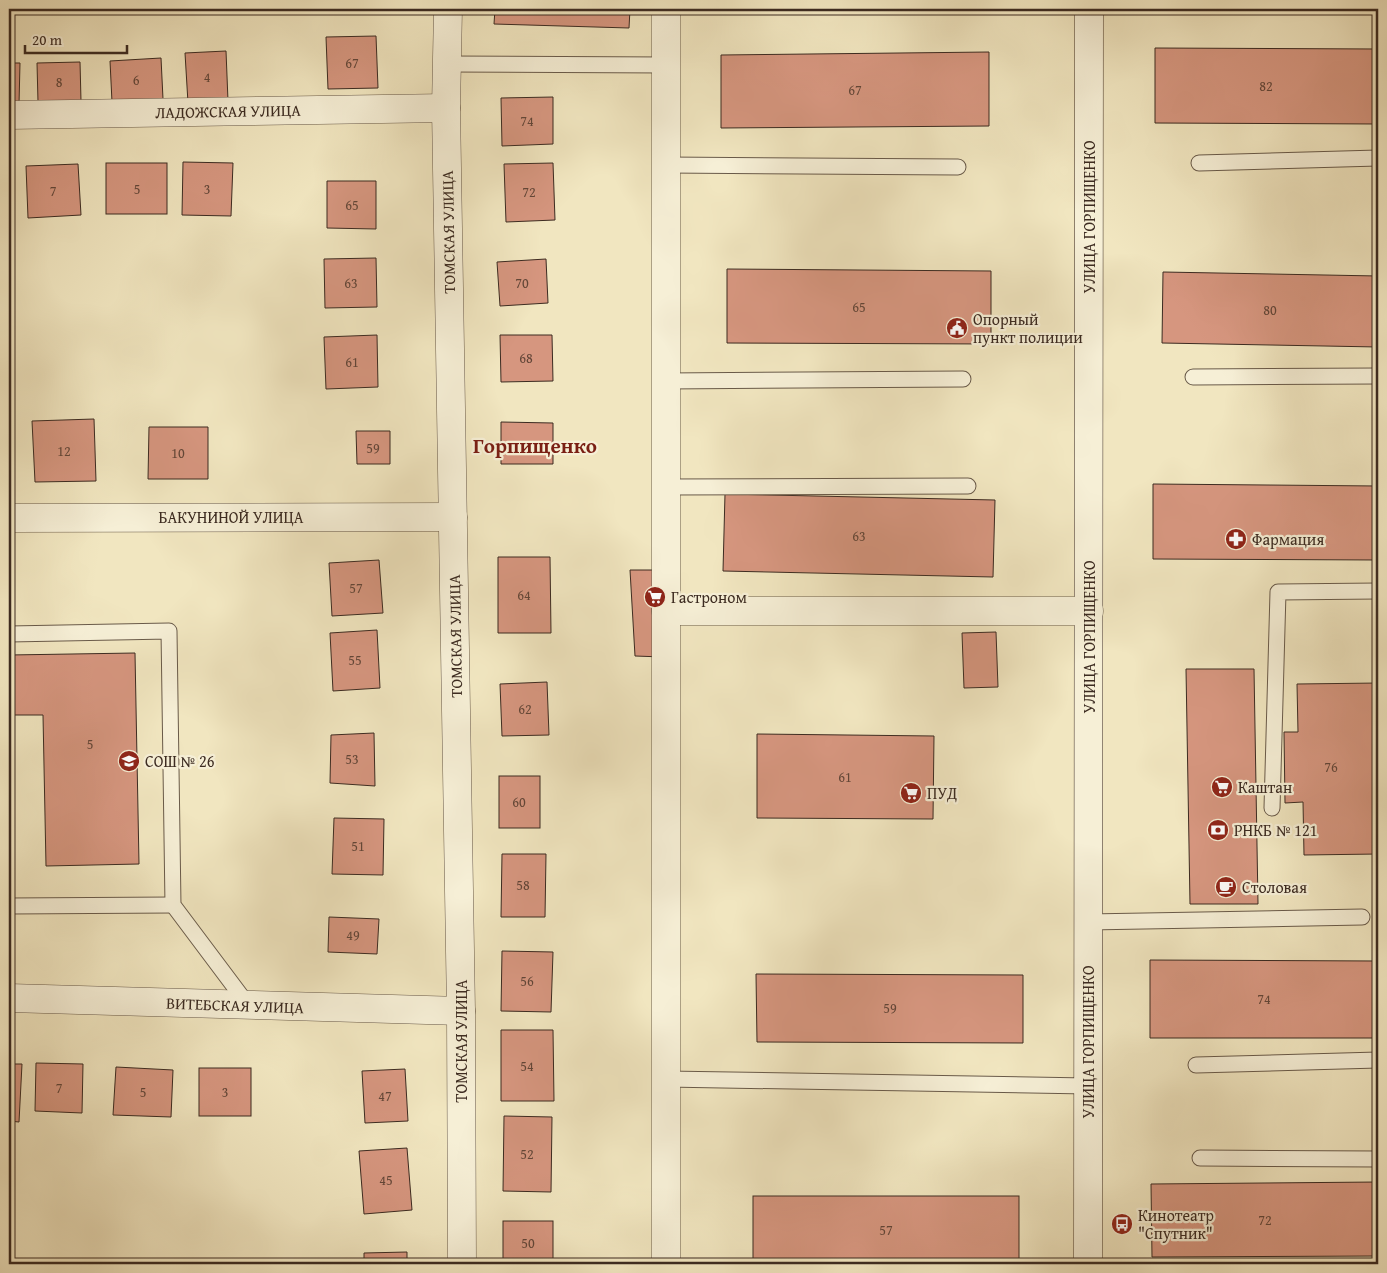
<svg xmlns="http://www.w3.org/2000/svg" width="1387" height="1273" font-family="'Gentium Book Plus',serif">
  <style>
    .building { fill: #d6967f; stroke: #3c2b21 }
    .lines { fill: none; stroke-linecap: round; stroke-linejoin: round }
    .lane-casing { stroke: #695a49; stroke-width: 17 }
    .street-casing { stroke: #695a49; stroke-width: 29 }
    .secondary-casing { stroke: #3c2b21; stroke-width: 29 }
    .lane { stroke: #f6efd6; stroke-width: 15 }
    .street { stroke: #f6efd6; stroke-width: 28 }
    .secondary { stroke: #f6efd6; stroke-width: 28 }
    .labels { text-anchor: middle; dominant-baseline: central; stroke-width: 4.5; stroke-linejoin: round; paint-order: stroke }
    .number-label { font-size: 14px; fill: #624638 }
    .street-label { font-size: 16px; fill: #3c2b21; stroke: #f6efd6 }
    .poi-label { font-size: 16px; fill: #3c2b21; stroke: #f6efd6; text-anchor: start }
    .district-label { font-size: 21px; font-weight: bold; fill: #7a1f14; stroke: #f6efd6 }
  </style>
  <rect width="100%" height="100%" fill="#f1e6c0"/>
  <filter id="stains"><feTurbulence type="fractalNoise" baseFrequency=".004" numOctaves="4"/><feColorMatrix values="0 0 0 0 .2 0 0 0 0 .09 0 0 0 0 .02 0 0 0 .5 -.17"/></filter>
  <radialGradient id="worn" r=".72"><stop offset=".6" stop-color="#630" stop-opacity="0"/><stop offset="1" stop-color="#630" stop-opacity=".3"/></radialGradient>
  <!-- building -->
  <g class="building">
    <polygon points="322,9 372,9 372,12 322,13"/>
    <polygon points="495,9 630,9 629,28 494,24"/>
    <polygon points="376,36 378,88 328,89 326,37"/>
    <polygon points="1155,48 1378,49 1378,124 1155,123"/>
    <polygon points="226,51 228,101 188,103 185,53"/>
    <polygon points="989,52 989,126 721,128 721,55"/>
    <polygon points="161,58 163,99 112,102 110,61"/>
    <polygon points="80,62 81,101 38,102 37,63"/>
    <polygon points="9,63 20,63 19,104 9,104"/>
    <polygon points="553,97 553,144 502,146 501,98"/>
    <polygon points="183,162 233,163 231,216 182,215"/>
    <rect x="106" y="163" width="61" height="51"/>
    <polygon points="553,163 555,220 506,222 504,164"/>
    <polygon points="78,164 81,215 28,218 26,166"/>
    <polygon points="327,181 376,181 376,229 327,228"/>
    <polygon points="376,258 377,307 325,308 324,259"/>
    <polygon points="546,259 548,303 500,306 497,262"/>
    <polygon points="727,269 991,271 991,344 727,343"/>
    <polygon points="1163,272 1378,276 1378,347 1162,343"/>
    <polygon points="377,335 378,387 326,389 324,337"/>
    <polygon points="500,335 552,335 553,381 501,382"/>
    <polygon points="94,419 96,481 35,482 32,421"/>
    <polygon points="501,422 553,423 553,464 501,464"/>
    <polygon points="149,427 208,427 208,479 148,479"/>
    <polygon points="356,431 390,431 390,464 357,464"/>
    <polygon points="1153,484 1378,486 1378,560 1153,559"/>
    <polygon points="725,494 995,500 993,577 723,571"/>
    <polygon points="498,557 550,557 551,633 498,633"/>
    <polygon points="379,560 383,613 332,616 329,563"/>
    <polygon points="630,570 660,570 663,657 635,656"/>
    <polygon points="377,630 380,688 333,691 330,633"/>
    <polygon points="996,632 998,687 964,688 962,633"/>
    <polygon points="135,653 139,864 46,866 43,715 9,715 9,655"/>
    <polygon points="1186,669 1254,669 1258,904 1190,904"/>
    <polygon points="547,682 549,735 502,736 500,684"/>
    <polygon points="1378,683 1378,854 1304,855 1303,802 1285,803 1284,732 1298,732 1297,684"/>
    <polygon points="374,733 375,786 330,783 331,735"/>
    <polygon points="757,734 934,736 933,819 757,818"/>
    <rect x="499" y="776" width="41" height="52"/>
    <polygon points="334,818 384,819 383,875 332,874"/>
    <polygon points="502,854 546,854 545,917 501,917"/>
    <polygon points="329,917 379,919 377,954 328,952"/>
    <polygon points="502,951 553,952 551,1012 501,1011"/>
    <polygon points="1150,960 1378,961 1378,1038 1150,1038"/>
    <polygon points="756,974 1023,975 1023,1043 757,1042"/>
    <polygon points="501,1030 553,1030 554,1101 501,1101"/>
    <polygon points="36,1063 83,1064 82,1113 35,1111"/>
    <polygon points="9,1064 22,1064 19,1122 9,1121"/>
    <polygon points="116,1067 173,1070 171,1117 113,1115"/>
    <rect x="199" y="1068" width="52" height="48"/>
    <polygon points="405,1069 408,1121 365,1123 362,1071"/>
    <polygon points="504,1116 552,1117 551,1192 503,1191"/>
    <polygon points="407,1148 412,1210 364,1214 359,1151"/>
    <polygon points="1378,1182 1378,1256 1152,1257 1151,1184"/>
    <rect x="753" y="1196" width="266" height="68"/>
    <rect x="503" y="1221" width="50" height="43"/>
    <polygon points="407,1252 407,1264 364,1264 364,1253"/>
  </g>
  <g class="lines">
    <!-- lane casing -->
    <g class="lane-casing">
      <g id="lane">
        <polyline points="447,64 666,65"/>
        <polyline points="1199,163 1378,158"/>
        <polyline points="666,165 958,167"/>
        <polyline points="1193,377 1378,376"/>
        <polyline points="666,381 963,379"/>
        <polyline points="666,487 968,486"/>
        <polyline points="9,634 169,631 173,905 248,1005"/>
        <polyline points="1272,808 1278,592 1378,591"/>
        <polyline points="9,906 173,905"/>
        <polyline points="1088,922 1362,917"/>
        <polyline points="1196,1065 1378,1060"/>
        <polyline points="666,1079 1088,1086"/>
        <polyline points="1200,1158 1378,1159"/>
      </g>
    </g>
    <!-- street casing -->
    <g class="street-casing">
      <g id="street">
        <polyline points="448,9 446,108 461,1011 462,1264"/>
        <polyline points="666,9 666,1264"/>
        <polyline points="9,115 446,108"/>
        <polyline points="9,518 453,517"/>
        <polyline points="666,611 1089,611"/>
        <polyline points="9,998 461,1011"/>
      </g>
    </g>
    <!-- secondary casing -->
    <g class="secondary-casing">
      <polyline id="secondary" points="1088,1264 1089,9"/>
    </g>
    <!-- lane -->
    <use href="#lane" class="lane"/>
    <!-- street -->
    <use href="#street" class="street"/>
    <!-- secondary -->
    <use href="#secondary" class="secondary"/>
  </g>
  <!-- icons -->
  <defs>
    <g id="civic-disc" transform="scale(1.125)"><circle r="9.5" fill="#8f2418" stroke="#f6efd6"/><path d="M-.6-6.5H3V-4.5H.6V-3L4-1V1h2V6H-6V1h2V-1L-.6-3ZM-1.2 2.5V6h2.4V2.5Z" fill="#fff"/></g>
    <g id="pharmacy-disc" transform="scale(1.125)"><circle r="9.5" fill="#8f2418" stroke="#f6efd6"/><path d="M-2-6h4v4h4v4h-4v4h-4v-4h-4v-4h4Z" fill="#fff"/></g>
    <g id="supermarket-disc" transform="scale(1.125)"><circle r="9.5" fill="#8f2418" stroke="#f6efd6"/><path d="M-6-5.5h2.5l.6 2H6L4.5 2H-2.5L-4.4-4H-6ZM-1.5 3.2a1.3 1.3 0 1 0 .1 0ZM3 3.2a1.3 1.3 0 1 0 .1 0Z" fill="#fff"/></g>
    <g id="school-disc" transform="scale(1.125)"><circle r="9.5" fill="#8f2418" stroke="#f6efd6"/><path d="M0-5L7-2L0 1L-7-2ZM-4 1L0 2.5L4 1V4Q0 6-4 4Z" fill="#fff"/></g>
    <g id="bank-disc" transform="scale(1.125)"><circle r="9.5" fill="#8f2418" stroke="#f6efd6"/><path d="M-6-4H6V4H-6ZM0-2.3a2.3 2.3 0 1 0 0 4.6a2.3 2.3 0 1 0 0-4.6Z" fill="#fff"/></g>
    <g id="cafe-disc" transform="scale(1.125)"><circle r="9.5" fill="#8f2418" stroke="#f6efd6"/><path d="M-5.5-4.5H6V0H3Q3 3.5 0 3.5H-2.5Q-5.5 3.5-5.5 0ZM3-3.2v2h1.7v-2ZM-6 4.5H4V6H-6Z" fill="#fff"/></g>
    <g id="bus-disc" transform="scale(1.125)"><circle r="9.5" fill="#8f2418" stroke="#f6efd6"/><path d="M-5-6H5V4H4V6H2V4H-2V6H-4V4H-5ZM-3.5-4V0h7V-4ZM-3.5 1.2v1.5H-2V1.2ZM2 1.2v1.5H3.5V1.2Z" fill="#fff"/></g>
  </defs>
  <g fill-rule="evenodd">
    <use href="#civic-disc" x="957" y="328"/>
    <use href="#pharmacy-disc" x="1236" y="539"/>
    <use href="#supermarket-disc" x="655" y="597"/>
    <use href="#school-disc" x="129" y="761"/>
    <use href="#supermarket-disc" x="1222" y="787"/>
    <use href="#supermarket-disc" x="911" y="793"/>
    <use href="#bank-disc" x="1218" y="830"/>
    <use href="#cafe-disc" x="1226" y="887"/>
    <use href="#bus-disc" x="1122" y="1224"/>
  </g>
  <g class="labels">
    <!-- number labels -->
    <g class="number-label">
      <text x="352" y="63">67</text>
      <text x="207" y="77">4</text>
      <text x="136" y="80">6</text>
      <text x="59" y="82">8</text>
      <text x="1266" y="86">82</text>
      <text x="855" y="90">67</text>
      <text x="527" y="121">74</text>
      <text x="137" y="189">5</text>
      <text x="207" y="189">3</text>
      <text x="53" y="191">7</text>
      <text x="529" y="192">72</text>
      <text x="352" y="205">65</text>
      <text x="351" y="283">63</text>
      <text x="522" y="283">70</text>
      <text x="859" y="307">65</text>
      <text x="1270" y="310">80</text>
      <text x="526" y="358">68</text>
      <text x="352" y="362">61</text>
      <text x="373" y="448">59</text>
      <text x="64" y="451">12</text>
      <text x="178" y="453">10</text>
      <text x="859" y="536">63</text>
      <text x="356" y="588">57</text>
      <text x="524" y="595">64</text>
      <text x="355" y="660">55</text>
      <text x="525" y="709">62</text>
      <text x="90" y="744">5</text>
      <text x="352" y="759">53</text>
      <text x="1331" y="767">76</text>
      <text x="845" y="777">61</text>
      <text x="519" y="802">60</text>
      <text x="358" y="846">51</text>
      <text x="523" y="885">58</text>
      <text x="353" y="935">49</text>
      <text x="527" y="981">56</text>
      <text x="1264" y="999">74</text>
      <text x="890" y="1008">59</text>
      <text x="527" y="1066">54</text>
      <text x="59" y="1088">7</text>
      <text x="143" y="1092">5</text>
      <text x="225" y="1092">3</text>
      <text x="385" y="1096">47</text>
      <text x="527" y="1154">52</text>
      <text x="386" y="1180">45</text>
      <text x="1265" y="1220">72</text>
      <text x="886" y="1230">57</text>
      <text x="528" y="1243">50</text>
    </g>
    <!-- street labels -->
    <g class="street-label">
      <text transform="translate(228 111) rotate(-1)">ЛАДОЖСКАЯ УЛИЦА</text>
      <text transform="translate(1089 217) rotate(-90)">УЛИЦА ГОРПИЩЕНКО</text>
      <text transform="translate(448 232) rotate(-91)">ТОМСКАЯ УЛИЦА</text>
      <text x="231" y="517">БАКУНИНОЙ УЛИЦА</text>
      <text transform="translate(455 636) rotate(-91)">ТОМСКАЯ УЛИЦА</text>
      <text transform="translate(1089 637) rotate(-90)">УЛИЦА ГОРПИЩЕНКО</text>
      <text transform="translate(235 1005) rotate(2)">ВИТЕБСКАЯ УЛИЦА</text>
      <text transform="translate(461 1041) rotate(-90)">ТОМСКАЯ УЛИЦА</text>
      <text transform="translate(1088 1042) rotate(-90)">УЛИЦА ГОРПИЩЕНКО</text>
    </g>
    <!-- poi labels -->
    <g class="poi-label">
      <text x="973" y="319">Опорный<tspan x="973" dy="18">пункт полиции</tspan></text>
      <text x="1252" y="539">Фармация</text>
      <text x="671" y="597">Гастроном</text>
      <text x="145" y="761">СОШ № 26</text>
      <text x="1238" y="787">Каштан</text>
      <text x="927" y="793">ПУД</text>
      <text x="1234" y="830">РНКБ № 121</text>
      <text x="1242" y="887">Столовая</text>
      <text x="1138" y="1215">Кинотеатр<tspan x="1138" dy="18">"Спутник"</tspan></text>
    </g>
    <!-- district labels -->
    <g class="district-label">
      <text x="535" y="445">Горпищенко</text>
    </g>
  </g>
  <!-- margin -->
  <rect width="1387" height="1273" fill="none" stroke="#f1e6c0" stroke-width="30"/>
  <rect x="10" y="10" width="1367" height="1253" fill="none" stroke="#3c2b21" stroke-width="2.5"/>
  <rect x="15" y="15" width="1357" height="1243" fill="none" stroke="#3c2b21"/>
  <!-- scale -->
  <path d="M25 45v8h102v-8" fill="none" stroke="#3c2b21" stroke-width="2.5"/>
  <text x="32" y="45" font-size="15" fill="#3c2b21" stroke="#f6efd6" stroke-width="4" paint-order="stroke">20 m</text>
  <rect width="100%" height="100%" filter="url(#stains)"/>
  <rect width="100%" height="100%" fill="url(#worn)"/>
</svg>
